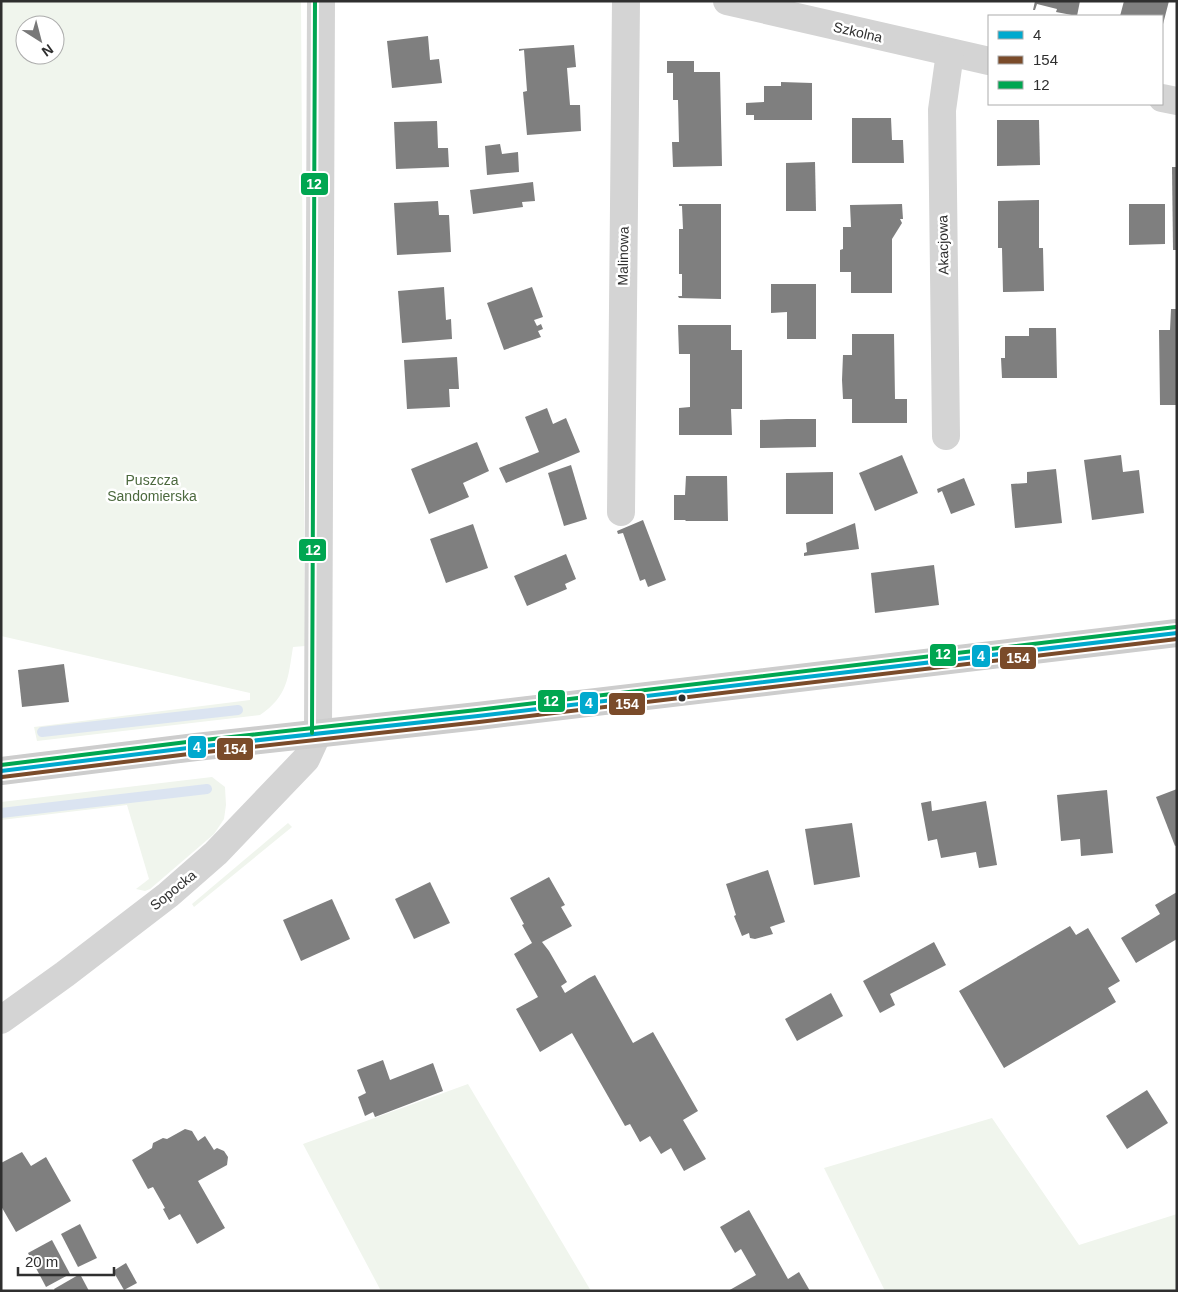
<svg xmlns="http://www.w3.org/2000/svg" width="1178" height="1292" font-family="Helvetica,sans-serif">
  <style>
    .green { fill: #f0f5ed; fill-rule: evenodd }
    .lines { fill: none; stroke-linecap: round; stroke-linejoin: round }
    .stream { stroke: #dbe4f1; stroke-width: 10 }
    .building { fill: #7f7f7f }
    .minor { stroke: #d4d4d4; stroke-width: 28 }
    .tertiary { stroke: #d4d4d4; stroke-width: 28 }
    .secondary { stroke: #cdcdcd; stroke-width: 28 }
    .bus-1-casing { stroke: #fff; stroke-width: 8 }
    .bus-2-casing { stroke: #fff; stroke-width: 8 }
    .bus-3-casing { stroke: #fff; stroke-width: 8 }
    .bus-1 { stroke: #00a9ce; stroke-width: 4 }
    .bus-2 { stroke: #7a4b2a; stroke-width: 4 }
    .bus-3 { stroke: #00a651; stroke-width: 4 }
    .bus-dot { fill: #2f2f2f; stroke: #fff; stroke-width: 2 }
    .labels { text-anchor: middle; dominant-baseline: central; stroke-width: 5; stroke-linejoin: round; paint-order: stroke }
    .street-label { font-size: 14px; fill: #2f2f2f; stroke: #fff }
    .park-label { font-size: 14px; fill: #4c693e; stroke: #fff }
    .line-badge { stroke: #fff; stroke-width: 2 }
    .badge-label { font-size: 14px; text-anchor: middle; font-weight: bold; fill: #fff }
  </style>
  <rect width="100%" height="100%" fill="#fff"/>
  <!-- green -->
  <g class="green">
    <path d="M1,1H301L305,646L293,647C288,678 288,696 260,715L37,741L34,727L250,700V693L1,636ZM25,25H55V55H25Z"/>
    <polygon points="212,777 225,787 226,805 224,819 214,834 150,889 145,891 136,889 149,879 127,805 1,820 1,802"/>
    <polygon points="288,823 292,827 194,907 192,904"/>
    <polygon points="468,1084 591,1291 381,1291 303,1144"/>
    <polygon points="992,1118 1079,1245 1177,1214 1177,1291 885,1291 824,1168"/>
  </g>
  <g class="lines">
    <!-- stream -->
    <g class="stream">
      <polyline points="42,732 238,710"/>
      <polyline points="1,813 207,789"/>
    </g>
  </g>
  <!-- building -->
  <g class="building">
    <polygon points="1035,1 1080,1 1077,16 1056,12 1057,9 1037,4 1035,10 1033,10"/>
    <polygon points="1124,1 1169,1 1162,28 1162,16 1120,16"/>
    <polygon points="428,36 430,60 439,59 442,83 392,88 387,41"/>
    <polygon points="574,45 576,67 567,68 570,105 580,105 581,131 527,135 523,92 527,91 524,50 519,51 519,49"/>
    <polygon points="667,61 694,61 694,72 720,72 722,166 673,167 672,142 679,142 678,100 673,100 673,73 667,73"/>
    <polygon points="781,82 812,83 812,120 754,120 754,115 746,115 746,103 764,102 764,86 781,86"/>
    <polygon points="852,118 891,118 892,140 903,140 904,163 852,163"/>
    <polygon points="997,120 1039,120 1040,165 997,166"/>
    <polygon points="437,121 438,148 448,148 449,167 396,169 394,122"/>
    <polygon points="500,144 502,154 518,152 519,172 487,175 485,146"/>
    <polygon points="815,162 816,211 786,211 786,163"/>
    <polygon points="1172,167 1177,167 1177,250 1173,250"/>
    <polygon points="533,182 535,201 522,202 523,207 473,214 470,190"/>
    <polygon points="1039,200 1039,248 1043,248 1044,291 1003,292 1002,248 998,248 998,201"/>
    <polygon points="438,201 439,215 449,215 451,252 397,255 394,203"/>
    <polygon points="679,204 721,204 721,299 679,298 678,296 682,296 682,274 679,274 679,229 683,229 682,206 679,206"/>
    <polygon points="902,204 903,219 900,219 902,223 892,239 892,293 851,293 851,272 840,272 840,250 843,249 843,227 851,227 850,205"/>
    <polygon points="1129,204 1165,204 1165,244 1129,245"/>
    <polygon points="771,284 816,284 816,339 787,339 787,312 771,313"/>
    <polygon points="444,287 446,320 451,319 452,339 402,343 398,291"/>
    <polygon points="532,287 543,317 534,320 537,326 541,324 543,329 538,331 541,337 504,350 487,303"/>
    <polygon points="1171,309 1177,309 1177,405 1160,405 1159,330 1170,330"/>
    <polygon points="678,325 731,325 731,350 742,350 742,409 731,409 732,435 679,435 679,408 690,407 690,354 679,354"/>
    <polygon points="1029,328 1056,328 1057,378 1002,378 1001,358 1005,358 1005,336 1029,336"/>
    <polygon points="852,334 894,334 895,399 907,399 907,423 852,423 852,399 843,399 842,380 843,355 852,355"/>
    <polygon points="457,357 459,389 449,389 450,407 407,409 404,360"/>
    <polygon points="547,408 553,424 566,418 580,452 506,483 499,468 539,452 525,417"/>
    <polygon points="787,419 816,419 816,447 760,448 760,420"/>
    <polygon points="477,442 489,471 463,483 469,497 429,514 411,469"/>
    <polygon points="902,455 918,493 875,511 859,473"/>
    <polygon points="1121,455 1123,472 1139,470 1144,513 1092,520 1084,460"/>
    <polygon points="571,465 587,519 564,526 548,473"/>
    <polygon points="1056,469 1062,523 1015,528 1011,484 1027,483 1027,472"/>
    <polygon points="833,472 833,514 786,514 786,473"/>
    <polygon points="686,476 727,476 728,521 686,521 685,520 674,520 674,495 685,495"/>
    <polygon points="964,478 975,505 951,514 942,491 938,493 937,489"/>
    <polygon points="643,520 666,580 648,587 645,579 640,581 623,533 618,534 617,531"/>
    <polygon points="855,523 859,549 804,556 804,553 807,552 806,543"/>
    <polygon points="473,524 488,568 446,583 430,539"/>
    <polygon points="566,554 576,579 565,584 567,589 527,606 514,576"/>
    <polygon points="934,565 939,605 875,613 871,573"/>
    <polygon points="64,664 69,702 22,707 18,670"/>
    <polygon points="1177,789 1177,845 1175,846 1156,797"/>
    <polygon points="1107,790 1113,853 1081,856 1080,839 1061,841 1057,795"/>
    <polygon points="931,801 932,811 986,801 997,865 979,868 976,852 941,858 937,839 928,841 921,803"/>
    <polygon points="852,823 860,877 814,885 805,829"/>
    <polygon points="768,870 785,922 770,927 773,934 755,939 750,938 749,933 742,936 734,916 736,915 726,884"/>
    <polygon points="549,877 565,905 561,907 572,926 542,942 549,951 567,982 561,986 565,993 589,978 595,975 633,1043 653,1032 698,1111 683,1120 706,1159 684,1171 671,1148 661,1154 650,1136 640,1142 630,1124 625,1126 572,1033 540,1052 516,1009 538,997 514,954 532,943 522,925 524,924 510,898"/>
    <polygon points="430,882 450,923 414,939 395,899"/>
    <polygon points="1177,892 1177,939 1136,963 1121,938 1160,914 1155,905"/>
    <polygon points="332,899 350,939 301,961 283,920"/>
    <polygon points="1070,926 1076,935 1088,928 1120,981 1108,988 1116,1002 1004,1068 959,991"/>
    <polygon points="934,942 946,965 890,994 895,1005 880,1013 863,981"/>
    <polygon points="831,993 843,1016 797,1041 785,1019"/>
    <polygon points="383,1060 390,1080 433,1063 443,1091 375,1117 373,1112 365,1116 358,1097 366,1093 357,1070"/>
    <polygon points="1147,1090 1168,1123 1127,1149 1106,1116"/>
    <polygon points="185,1129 192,1131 198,1141 205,1136 214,1150 217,1148 224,1151 228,1157 227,1165 198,1181 225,1228 197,1244 180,1214 169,1220 163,1209 165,1208 153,1187 148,1189 132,1160 152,1148 153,1143 163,1138 167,1139"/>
    <polygon points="22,1152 31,1166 46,1157 71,1201 16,1232 1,1206 1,1163"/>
    <polygon points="749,1210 788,1279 799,1272 810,1291 728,1291 756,1275 741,1249 735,1253 720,1227"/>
    <polygon points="80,1224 97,1258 78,1267 61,1234"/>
    <polygon points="52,1240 70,1274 46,1287 28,1253"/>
    <polygon points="126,1263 137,1283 124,1290 113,1271"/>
    <polygon points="80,1274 89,1291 55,1291 54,1289"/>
  </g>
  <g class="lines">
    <!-- minor -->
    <g class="minor">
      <polyline points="727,1 989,61"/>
      <polyline points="1162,98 1177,101"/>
      <polyline points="946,436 942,110 950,53"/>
      <polyline points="621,512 626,1"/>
    </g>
    <!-- tertiary -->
    <polyline class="tertiary" points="1,1020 65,974 168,895 216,853 306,759 318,733 321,1"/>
    <!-- secondary -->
    <polyline class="secondary" points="1,771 196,747 478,716 1177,633"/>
    <!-- bus-1 casing -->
    <g class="bus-1-casing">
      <polyline id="bus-1" points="1,771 196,747 478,716 1177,633"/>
    </g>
    <!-- bus-2 casing -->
    <g class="bus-2-casing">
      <polyline id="bus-2" points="2,777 197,753 479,722 1177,639"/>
    </g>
    <!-- bus-3 casing -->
    <g class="bus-3-casing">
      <g id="bus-3">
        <polyline points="312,733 315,1"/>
        <polyline points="1,765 195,741 477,710 1176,627"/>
      </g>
    </g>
    <!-- bus-1 -->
    <use href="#bus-1" class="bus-1"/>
    <!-- bus-2 -->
    <use href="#bus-2" class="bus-2"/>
    <!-- bus-3 -->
    <use href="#bus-3" class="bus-3"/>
  </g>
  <!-- markers -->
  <circle class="bus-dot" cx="682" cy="698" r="4.5"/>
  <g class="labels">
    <!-- street labels -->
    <g class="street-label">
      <text transform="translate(858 32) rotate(13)">Szkolna</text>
      <text transform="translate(943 245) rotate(-91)">Akacjowa</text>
      <text transform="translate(623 256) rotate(-89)">Malinowa</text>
      <text transform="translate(173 890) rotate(-39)">Sopocka</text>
    </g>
    <!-- park labels -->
    <g class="park-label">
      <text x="152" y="480">Puszcza<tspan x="152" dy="16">Sandomierska</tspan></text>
    </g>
  </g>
  <g class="line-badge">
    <rect x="300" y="172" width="29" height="24" rx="5" fill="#00a651"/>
    <rect x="298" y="538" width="29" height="24" rx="5" fill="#00a651"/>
    <rect x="929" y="643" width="28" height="24" rx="5" fill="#00a651"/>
    <rect x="971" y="644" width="20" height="24" rx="5" fill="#00a9ce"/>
    <rect x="999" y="646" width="38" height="24" rx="5" fill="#7a4b2a"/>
    <rect x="537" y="689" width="29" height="24" rx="5" fill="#00a651"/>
    <rect x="579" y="691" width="20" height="24" rx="5" fill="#00a9ce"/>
    <rect x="608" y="692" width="38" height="24" rx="5" fill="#7a4b2a"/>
    <rect x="187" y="735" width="20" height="24" rx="5" fill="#00a9ce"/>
    <rect x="216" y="737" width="38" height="24" rx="5" fill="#7a4b2a"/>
  </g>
  <g class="badge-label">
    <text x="314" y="189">12</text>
    <text x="313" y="555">12</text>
    <text x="943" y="659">12</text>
    <text x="981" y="661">4</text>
    <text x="1018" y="663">154</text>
    <text x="551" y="706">12</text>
    <text x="589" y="708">4</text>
    <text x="627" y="709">154</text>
    <text x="197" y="752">4</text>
    <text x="235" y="754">154</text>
  </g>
  <!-- border -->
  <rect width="1178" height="1292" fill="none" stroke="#2f2f2f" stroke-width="5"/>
  <!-- legend -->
  <rect x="988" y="15" width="175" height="90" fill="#ffffff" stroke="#acacac"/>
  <rect x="998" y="31" width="25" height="8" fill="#00a9ce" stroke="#acacac"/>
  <text x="1033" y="40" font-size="15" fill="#2f2f2f">4</text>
  <rect x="998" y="56" width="25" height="8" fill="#7a4b2a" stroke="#acacac"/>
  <text x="1033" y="65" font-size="15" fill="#2f2f2f">154</text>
  <rect x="998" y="81" width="25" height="8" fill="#00a651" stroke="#acacac"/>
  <text x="1033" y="90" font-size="15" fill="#2f2f2f">12</text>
  <!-- north arrow -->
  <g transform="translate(40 40) rotate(144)"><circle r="24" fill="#ffffff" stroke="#acacac"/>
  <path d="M0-4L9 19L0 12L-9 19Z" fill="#787878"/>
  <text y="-8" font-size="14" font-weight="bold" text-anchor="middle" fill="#2f2f2f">N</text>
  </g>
  <!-- scale -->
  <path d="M18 1267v8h96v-8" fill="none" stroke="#2f2f2f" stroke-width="2.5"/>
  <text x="25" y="1267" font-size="15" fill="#2f2f2f" stroke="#ffffff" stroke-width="4" paint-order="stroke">20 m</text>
</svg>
